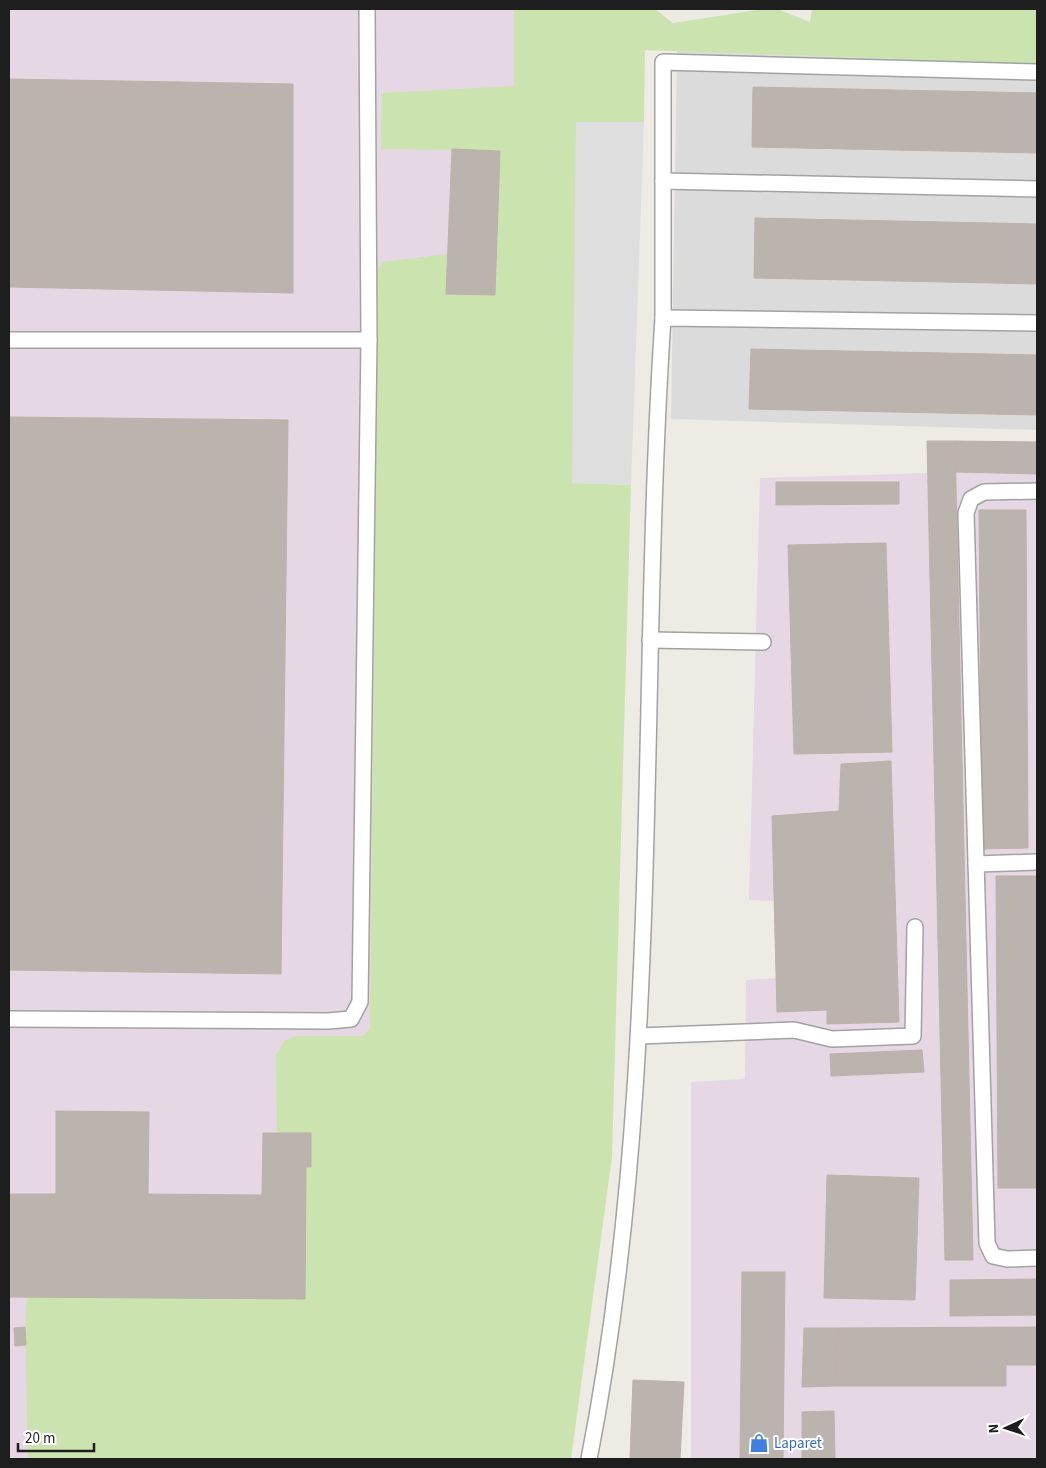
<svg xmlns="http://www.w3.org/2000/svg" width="1046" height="1468" font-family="'Source Sans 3',sans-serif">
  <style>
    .residential { fill: #dcdbdb }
    .industrial { fill: #e6d7e4 }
    .grass { fill: #cbe4af }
    .parking { fill: #dedede }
    .building { fill: #bbb4ae; stroke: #beb1a8 }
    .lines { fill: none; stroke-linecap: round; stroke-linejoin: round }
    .service-casing { stroke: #a2a2a2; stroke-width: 18 }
    .service { stroke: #fff; stroke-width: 15 }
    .labels { text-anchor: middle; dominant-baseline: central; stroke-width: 4; stroke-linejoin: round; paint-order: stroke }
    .shop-label { font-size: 15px; fill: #366cbe; stroke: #fff; text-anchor: start }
  </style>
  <rect width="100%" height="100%" fill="#eeebe5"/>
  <!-- residential -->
  <polygon class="residential" points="677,51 1037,64 1037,430 671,419"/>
  <!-- industrial -->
  <g class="industrial">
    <polygon points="9,9 571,9 550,1459 9,1459"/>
    <polygon points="927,441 1037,442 1037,1459 691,1459 691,1082 745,1079 746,980 776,978 774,901 749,900 760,478 927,473"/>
  </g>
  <!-- grass -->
  <polygon class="grass" points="514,9 655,9 673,23 763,9 777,9 810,22 812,9 1037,9 1037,64 645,50 644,122 577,122 573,483 631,485 612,1157 571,1459 28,1459 25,1327 27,1297 305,1298 306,1167 311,1166 311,1133 277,1133 276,1055 284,1041 296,1036 363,1036 370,1028 378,269 383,262 448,254 446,294 495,295 500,151 381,149 382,93 514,86"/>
  <!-- parking -->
  <polygon class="parking" points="576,122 644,122 631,485 572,483"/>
  <!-- building -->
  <g class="building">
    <polygon points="9,79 293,84 293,293 9,287"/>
    <polygon points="753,87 1037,93 1037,153 752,147"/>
    <polygon points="452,149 500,151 495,295 446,294"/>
    <polygon points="755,218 1037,224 1037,284 754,278"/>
    <polygon points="751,349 1037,355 1037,415 749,409"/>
    <polygon points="9,417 288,420 281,974 9,970"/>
    <polygon points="927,441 955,441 973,1260 945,1260"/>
    <polygon points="955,441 1037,442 1037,474 956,472"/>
    <polygon points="776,482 899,482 899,504 776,505"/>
    <polygon points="979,510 1026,510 1028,848 982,849"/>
    <polygon points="886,543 892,752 794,754 788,545"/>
    <polygon points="891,761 899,1022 827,1024 827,1010 777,1012 772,816 839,811 841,764"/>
    <polygon points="996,876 1037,876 1037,1188 998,1188"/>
    <polygon points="922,1050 924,1072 831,1076 830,1054"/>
    <polygon points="56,1111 149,1112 148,1194 262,1195 263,1133 311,1133 311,1167 306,1167 305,1299 9,1297 9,1194 56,1194"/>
    <polygon points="827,1175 919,1178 915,1300 824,1298"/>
    <polygon points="742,1272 785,1272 783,1459 740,1459"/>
    <polygon points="1037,1279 1037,1315 950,1316 950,1280"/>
    <polygon points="25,1327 26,1345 15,1346 14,1328"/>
    <polygon points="1037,1327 1037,1365 1006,1365 1006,1386 835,1386 838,1328"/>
    <polygon points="804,1328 838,1328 835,1386 802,1387"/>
    <polygon points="633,1380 684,1382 680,1459 630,1459"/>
    <polygon points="834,1411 835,1459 802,1459 802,1412"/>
  </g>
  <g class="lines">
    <!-- service casing -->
    <g class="service-casing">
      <g id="service">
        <polyline points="367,9 369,340"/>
        <polyline points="663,181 663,62 1037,72"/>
        <polyline points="663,318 663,181 1037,189"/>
        <polyline points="9,340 369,340 360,1002 351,1019 328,1021 9,1019"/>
        <polyline points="1037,491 984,492 971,499 966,513 987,1243 993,1256 1007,1259 1037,1258"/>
        <polyline points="650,640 763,642"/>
        <polyline points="976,864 1037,862"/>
        <polyline points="639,1036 794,1030 832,1039 913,1036 915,927"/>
        <path d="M589,1459C663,1084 638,698 663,318L1037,323"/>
      </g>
    </g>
    <!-- service -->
    <use href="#service" class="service"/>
  </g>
  <!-- icons -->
  <defs>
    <g id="shop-bare" transform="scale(1.5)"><path d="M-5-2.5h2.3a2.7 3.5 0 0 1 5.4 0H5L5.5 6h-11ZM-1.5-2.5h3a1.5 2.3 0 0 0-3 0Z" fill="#3f7fe0" stroke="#fff" stroke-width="2.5" paint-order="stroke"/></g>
  </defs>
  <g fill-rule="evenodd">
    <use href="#shop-bare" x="759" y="1443"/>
  </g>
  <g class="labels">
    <!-- shop labels -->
    <g class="shop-label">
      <text x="774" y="1443">Laparet</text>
    </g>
  </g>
  <!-- border -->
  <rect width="1046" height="1468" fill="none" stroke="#1e1e1e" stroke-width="20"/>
  <!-- north arrow -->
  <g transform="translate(1006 1428) rotate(267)" stroke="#ffffff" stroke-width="4" paint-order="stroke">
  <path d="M0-4L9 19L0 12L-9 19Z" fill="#1e1e1e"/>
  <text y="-8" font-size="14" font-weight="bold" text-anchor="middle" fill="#1e1e1e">N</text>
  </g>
  <!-- scale -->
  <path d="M18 1443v8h76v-8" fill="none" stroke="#1e1e1e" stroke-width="2.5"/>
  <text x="25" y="1443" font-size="15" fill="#1e1e1e" stroke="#ffffff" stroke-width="4" paint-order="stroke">20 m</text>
</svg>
